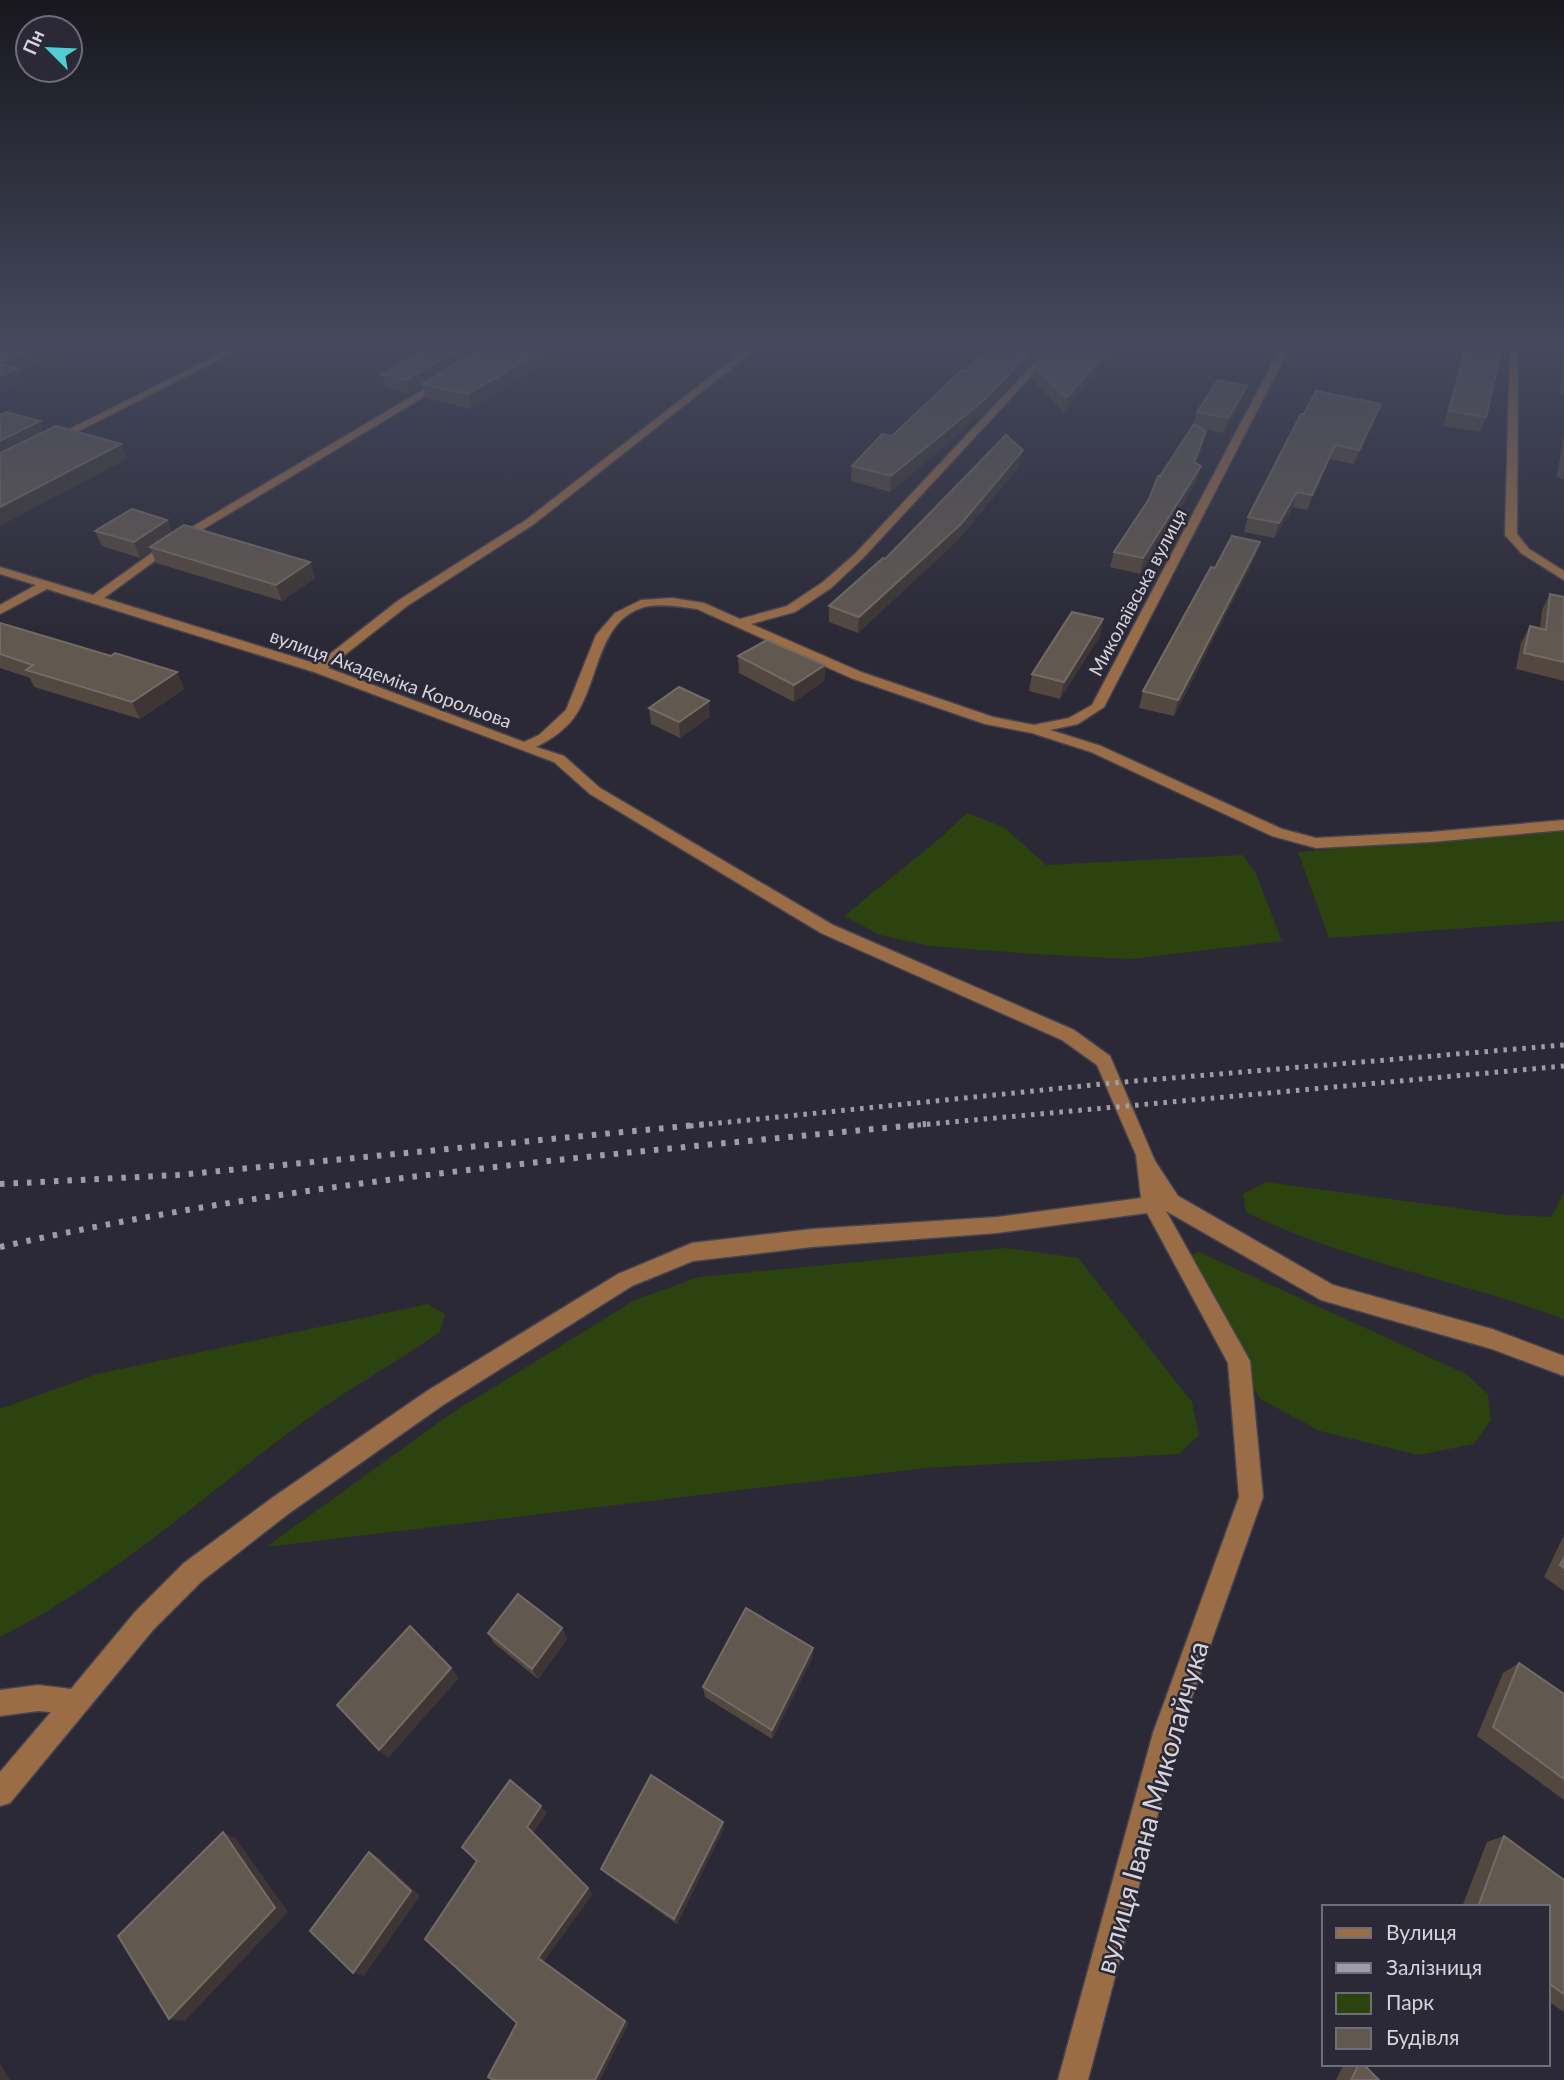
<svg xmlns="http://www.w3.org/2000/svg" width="1564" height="2080" font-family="Lato,sans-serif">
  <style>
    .green { fill: #2c420f }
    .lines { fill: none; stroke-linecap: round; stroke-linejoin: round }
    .minor-casing { stroke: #464451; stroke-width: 3 }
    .minor { fill: #9a6d47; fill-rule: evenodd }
    .rail-far1 { stroke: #9f9ea8; stroke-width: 5; stroke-dasharray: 3.5 6; stroke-linecap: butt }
    .rail { stroke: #9f9ea8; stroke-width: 6; stroke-dasharray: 4.5 9; stroke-linecap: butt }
    .wall { fill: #53483f }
    .shaded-wall { fill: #3d3634 }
    .building { fill: #615850; stroke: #736b66; stroke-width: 2 }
    .labels { text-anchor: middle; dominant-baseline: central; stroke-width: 5; stroke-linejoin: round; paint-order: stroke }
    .far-street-label { font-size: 19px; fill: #d5d4dd; stroke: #2b2936 }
    .near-street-label { font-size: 28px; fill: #d5d4dd; stroke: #2b2936 }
  </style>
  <rect width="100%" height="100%" fill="#2b2936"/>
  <!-- green -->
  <g class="green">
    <polygon points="967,813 1004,827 1046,865 1243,855 1256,874 1282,941 1131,959 1033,954 930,946 880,935 844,916 938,840"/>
    <polygon points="1564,830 1564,921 1329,938 1298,852"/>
    <path d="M1266,1182L1508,1215L1551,1217L1564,1193V1319C1459,1280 1347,1262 1246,1212L1243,1194Z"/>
    <polygon points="1005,1248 1078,1258 1192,1402 1199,1435 1179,1454 925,1468 266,1547 452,1413 635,1300 699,1277"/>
    <polygon points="1199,1252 1466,1374 1488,1394 1491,1420 1474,1444 1418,1455 1320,1431 1260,1399 1190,1274 1186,1256"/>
    <path d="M428,1304L445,1314L440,1332C403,1358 362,1381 324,1407C216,1483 120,1577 0,1637V1409L97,1374Z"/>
  </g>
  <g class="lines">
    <!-- minor casing -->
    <g class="minor-casing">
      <g id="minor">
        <polygon points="237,345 248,345 57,442 48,440"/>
        <path d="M751,345H761L534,524L407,606L328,668L524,742L539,735L566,710L596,635L615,613L641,600L672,598L704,603L740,619L787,606L823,582L855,554L1051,345H1060L863,558L831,588L795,612L751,624L861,672L993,717L1034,725L1069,718L1092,705L1282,345H1291L1104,707L1078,724L1050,730L1101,746L1282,829L1316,838L1431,832L1564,820V830L1431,842L1316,848L1272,836L1091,752L1032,733L985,724L851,678L697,609C682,607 665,604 649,606C598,616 600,678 577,713C568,728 552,739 536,747L564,756L600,788L833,925L1074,1030L1110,1056L1155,1161L1178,1196L1333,1285L1492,1329L1564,1356V1376L1492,1349L1321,1300L1166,1211L1250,1361L1263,1497L1179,1733L1088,2080H1058L1153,1733L1239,1497L1228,1363L1147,1213L997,1233L812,1247L693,1261L632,1286L443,1405L288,1514L202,1581L153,1630L10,1803L0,1806V1772L51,1712L38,1711L0,1716V1690L38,1685L71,1689L135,1612L184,1563L272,1498L427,1391L618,1274L692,1243L812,1229L997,1217L1141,1198L1136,1155L1097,1065L1062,1040L821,933L590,794L554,762L314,672L47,589L0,614V605L36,585L0,574V567L93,595L167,542L441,379H447V383L175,546L104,598L317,664L399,600L526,520Z"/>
        <polygon points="1510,345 1518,345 1517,534 1529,549 1564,571 1564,580 1521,553 1505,535"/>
      </g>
    </g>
    <!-- minor -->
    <use href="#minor" class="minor"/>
    <!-- rail-far1 -->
    <g class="rail-far1">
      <polyline points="690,1126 1112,1083 1564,1045"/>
      <polyline points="908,1126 1564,1066"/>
    </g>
    <!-- rail -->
    <g class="rail">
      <polyline points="0,1184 178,1175 707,1124"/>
      <path d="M0,1247C305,1178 616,1154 926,1124"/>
    </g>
  </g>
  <!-- wall -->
  <g class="wall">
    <polygon points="576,345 471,409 425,398 423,386 409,394 385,388 382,374"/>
    <polygon points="1121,345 1064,413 1032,379 1034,365"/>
    <polygon points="1465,345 1498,345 1486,417 1480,432 1443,426"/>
    <polygon points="1563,345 1564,345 1564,394 1560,394"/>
    <polygon points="987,351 982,414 890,492 851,481 852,466 892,436"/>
    <polygon points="1243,400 1224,433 1203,429 1203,445 1196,463 1197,481 1140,574 1110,567 1114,552 1149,499 1160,476 1194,424 1197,412"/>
    <polygon points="1301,414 1376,417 1354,464 1330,459 1307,510 1293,507 1274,538 1244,532 1248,517"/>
    <polygon points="1564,433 1564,479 1557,477"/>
    <polygon points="1023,450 1020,465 959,539 858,633 829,622 829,606 885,559"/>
    <polygon points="167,520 172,532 310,562 315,578 282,601 156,563 151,550 140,558 102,546 95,531"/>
    <polygon points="1260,542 1255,557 1174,716 1139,708 1143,691 1215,568"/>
    <polygon points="1550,594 1564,597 1564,681 1516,669 1521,643 1530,626 1540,629 1542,610"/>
    <polygon points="1103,619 1100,636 1060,699 1029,691 1032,674"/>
    <polygon points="0,623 111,656 177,672 184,689 140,719 34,687 30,678 0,668"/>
    <polygon points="738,656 825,665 824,681 794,702 739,673"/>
    <polygon points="649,708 710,717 680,738 651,724"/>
    <polygon points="1564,1535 1564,1591 1544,1577"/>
    <polygon points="562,1628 567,1639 538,1679 494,1643 488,1633"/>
    <polygon points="813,1648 812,1658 772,1739 705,1697 703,1687"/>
    <polygon points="1519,1663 1564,1694 1564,1800 1477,1736 1503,1673"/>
    <polygon points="724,1828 677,1924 606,1874 601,1869"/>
    <polygon points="1504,1836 1564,1880 1564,2012 1548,2001 1548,1907 1462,1907 1487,1842"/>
    <polygon points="1344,2064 1363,2064 1379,2080 1336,2080"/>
  </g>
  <!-- shaded-wall -->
  <g class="shaded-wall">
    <polygon points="41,345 78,345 20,372 24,382 0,393 0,363"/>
    <polygon points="466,345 491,345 422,384 423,386 409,394 406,380"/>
    <polygon points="551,345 576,345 471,409 468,394"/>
    <polygon points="1037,345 1048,345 982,414 890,492 891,476"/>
    <polygon points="1112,345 1121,345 1064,413 1066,398"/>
    <polygon points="1247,386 1243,400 1224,433 1228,418"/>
    <polygon points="1381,404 1376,417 1354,464 1359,450"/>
    <polygon points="40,421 47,436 0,459 0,441"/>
    <polygon points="1206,431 1203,445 1190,477 1194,462"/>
    <polygon points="121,444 127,459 0,526 0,507"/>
    <polygon points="1335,445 1330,459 1307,510 1312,495"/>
    <polygon points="1023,450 1020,465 959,539 858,633 859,617"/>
    <polygon points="1201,466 1197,481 1140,574 1143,558"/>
    <polygon points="1297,492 1293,507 1274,538 1279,523"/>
    <polygon points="167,520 173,535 150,547 151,550 140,558 134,542"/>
    <polygon points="1260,542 1255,557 1174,716 1178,700"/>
    <polygon points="310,562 315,578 282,601 276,585"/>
    <polygon points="1103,619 1100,636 1060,699 1064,682"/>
    <polygon points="825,665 824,681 794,702 794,685"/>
    <polygon points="177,672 184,689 140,719 132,702"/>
    <polygon points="709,701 710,717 680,738 679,722"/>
    <polygon points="562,1628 567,1639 538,1679 532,1669"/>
    <polygon points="813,1648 812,1658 772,1739 772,1730"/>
    <polygon points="451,1668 459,1678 388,1758 379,1750"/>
    <polygon points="541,1806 547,1813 533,1833 527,1827"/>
    <polygon points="723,1822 724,1828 677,1924 674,1919"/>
    <polygon points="223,1832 236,1839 288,1912 185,2021 169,2019"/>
    <polygon points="369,1852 379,1858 420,1896 364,1976 353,1973"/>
    <polygon points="588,1888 593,1894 544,1961 629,2023 600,2080 595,2080 538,1958"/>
    <polygon points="0,2063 10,2080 0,2080"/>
  </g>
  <!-- building -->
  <g class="building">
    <polygon points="0,345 41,345 0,363"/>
    <polygon points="435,345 466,345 406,380 382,374"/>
    <polygon points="487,345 551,345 468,394 422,384"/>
    <polygon points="992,345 1037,345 984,400 891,476 852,466 882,434 892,436 962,370 965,371"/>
    <polygon points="1052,345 1112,345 1066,398 1034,365"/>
    <polygon points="1467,345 1498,345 1497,351 1501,351 1486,417 1449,411"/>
    <polygon points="0,364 18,368 0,376"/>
    <polygon points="1218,380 1247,386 1228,418 1197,412"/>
    <polygon points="1316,391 1381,404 1359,450 1335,445 1312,495 1297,492 1279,523 1248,517 1301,414 1304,414"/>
    <polygon points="6,412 40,421 0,441 0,415"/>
    <polygon points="1194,424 1206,431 1194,462 1201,466 1143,558 1114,552 1149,499 1158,476 1160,476"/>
    <polygon points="56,426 121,444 0,507 0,453"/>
    <polygon points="1006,435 1023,450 961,524 859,617 829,606 883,558 885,559"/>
    <polygon points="132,509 167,520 134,542 95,531"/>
    <polygon points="184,525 310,562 276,585 150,547"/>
    <polygon points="1232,536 1260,542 1178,700 1143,691 1211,567 1215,568"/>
    <polygon points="1550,594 1564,597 1564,662 1524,653 1530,626 1546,630"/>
    <polygon points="1072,612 1103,619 1064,682 1032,674"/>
    <polygon points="0,623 111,656 115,653 177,672 132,702 26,670 33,665 0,654"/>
    <polygon points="767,640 825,665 794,685 738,656"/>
    <polygon points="679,687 709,701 679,722 649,708"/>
    <polygon points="1564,1558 1564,1568 1560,1565"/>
    <polygon points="518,1594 562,1628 532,1669 488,1633"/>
    <polygon points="746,1608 813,1648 772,1730 703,1687"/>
    <polygon points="410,1626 451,1668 379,1750 337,1705"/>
    <polygon points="1519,1663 1564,1694 1564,1779 1493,1727"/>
    <polygon points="651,1775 723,1822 674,1919 601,1869"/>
    <polygon points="510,1780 541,1806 527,1827 588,1888 538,1958 625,2021 595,2080 493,2080 488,2077 517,2023 425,1939 477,1861 462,1847"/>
    <polygon points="223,1832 275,1908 169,2019 118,1936"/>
    <polygon points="1504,1836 1564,1880 1564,1994 1548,1983 1548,1907 1478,1907"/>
    <polygon points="369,1852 411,1891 353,1973 310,1931"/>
    <polygon points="1359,2064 1363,2064 1379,2080 1351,2080"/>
  </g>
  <!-- sky -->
  <linearGradient id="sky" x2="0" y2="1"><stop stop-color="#18171e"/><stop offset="0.54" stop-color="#44495d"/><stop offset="1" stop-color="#44495d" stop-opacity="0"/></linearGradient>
  <rect width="1564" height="636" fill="url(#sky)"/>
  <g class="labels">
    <!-- far-street labels -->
    <g class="far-street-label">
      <text transform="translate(1137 592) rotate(-62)">Миколаївська вулиця</text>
      <text transform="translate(391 678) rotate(20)">вулиця Академіка Корольова</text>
    </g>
    <!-- near-street labels -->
    <g class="near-street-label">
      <text transform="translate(1151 1807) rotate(-74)">вулиця Івана Миколайчука</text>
    </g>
  </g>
  <!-- legend -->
  <rect x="1322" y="1905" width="228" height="161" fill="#2b2936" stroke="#6f6d79" stroke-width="2"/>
  <rect x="1336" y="1928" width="35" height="10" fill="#9a6d47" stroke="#6f6d79" stroke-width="2"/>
  <text x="1386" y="1940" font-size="21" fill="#d5d4dd">Вулиця</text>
  <rect x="1336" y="1963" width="35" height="10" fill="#9f9ea8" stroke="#6f6d79" stroke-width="2"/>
  <text x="1386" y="1975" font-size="21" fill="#d5d4dd">Залізниця</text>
  <rect x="1336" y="1993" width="35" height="21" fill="#2c420f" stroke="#6f6d79" stroke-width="2"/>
  <text x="1386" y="2010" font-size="21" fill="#d5d4dd">Парк</text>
  <rect x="1336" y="2028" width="35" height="21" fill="#615850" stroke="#6f6d79" stroke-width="2"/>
  <text x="1386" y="2045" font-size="21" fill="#d5d4dd">Будівля</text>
  <!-- north arrow -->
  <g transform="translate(49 49) rotate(294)"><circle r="33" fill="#2b2936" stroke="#6f6d79" stroke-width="2"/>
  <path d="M0-5L12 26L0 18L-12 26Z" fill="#52ccd5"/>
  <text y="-10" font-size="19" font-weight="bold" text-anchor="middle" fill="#d5d4dd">Пн</text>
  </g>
</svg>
